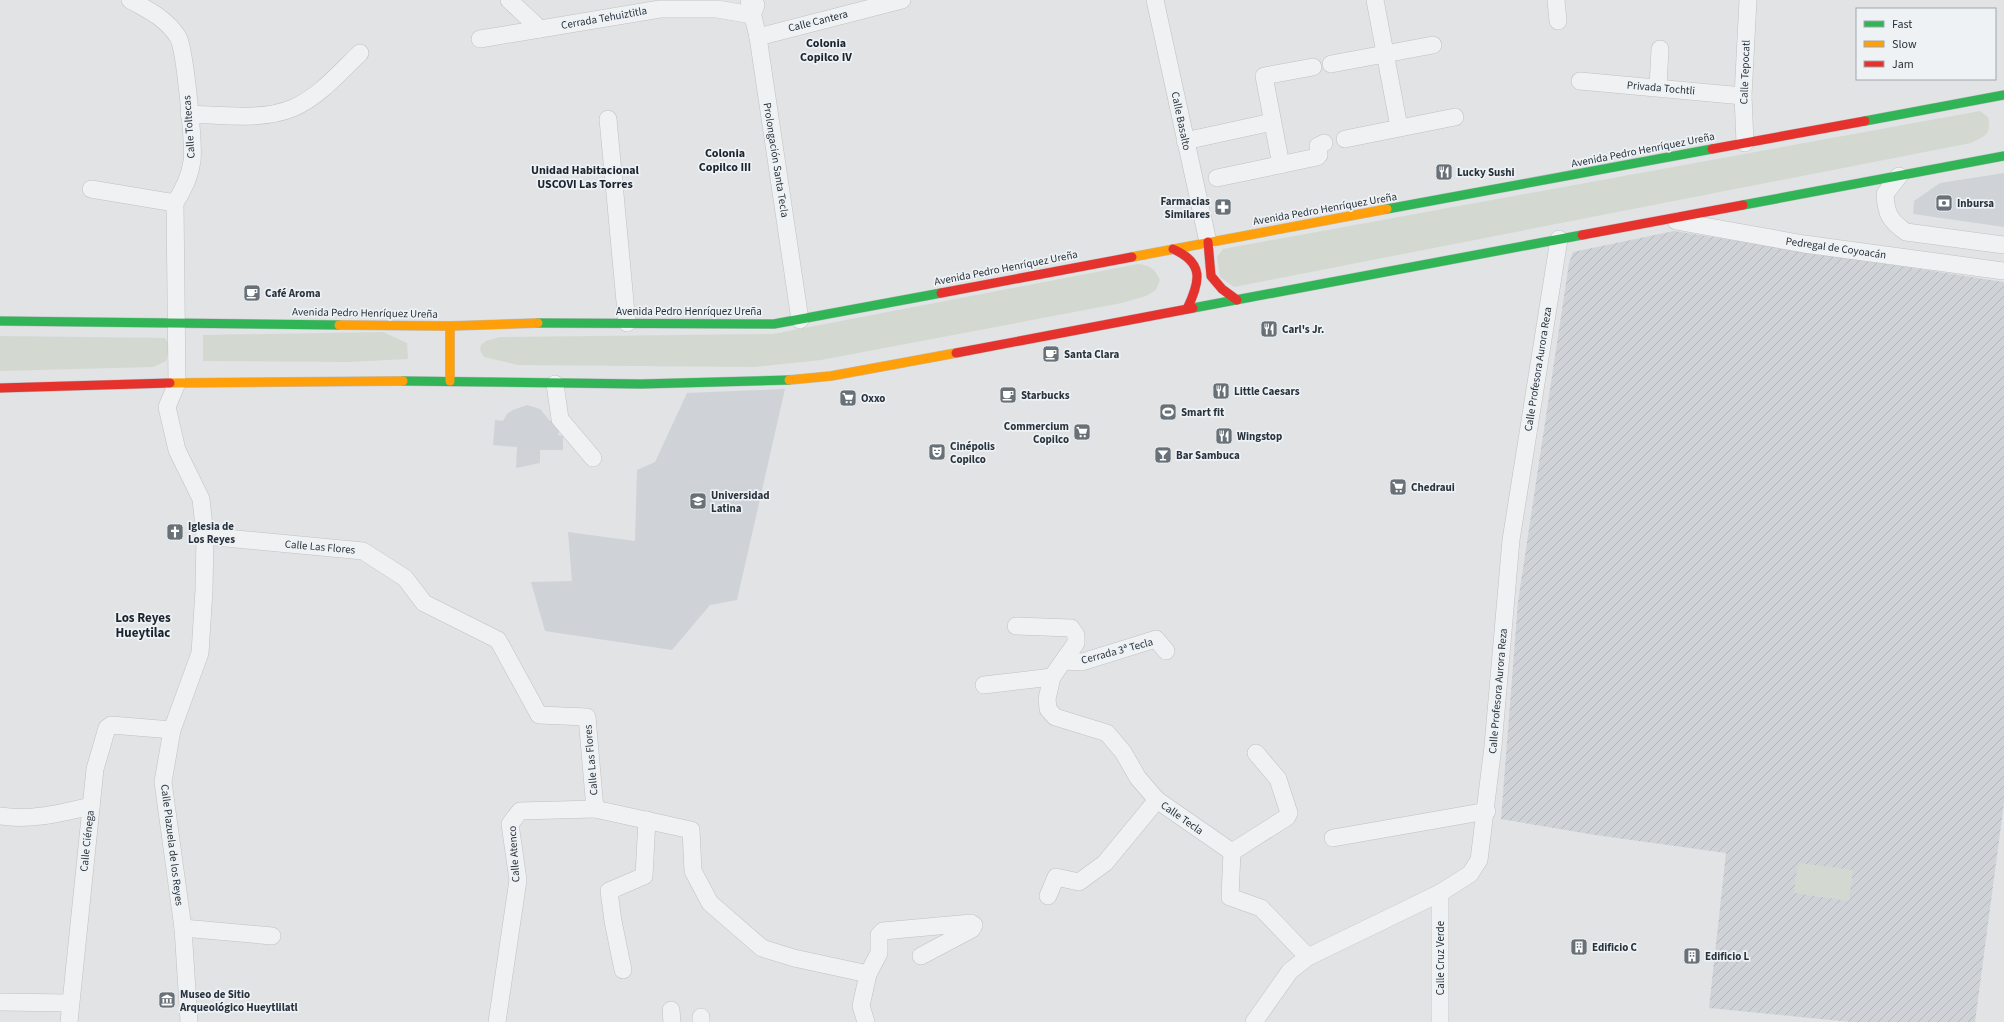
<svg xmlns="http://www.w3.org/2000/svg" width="2004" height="1022" font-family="'Source Sans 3',sans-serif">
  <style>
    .built { fill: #cfd3d8 }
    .industrial { fill: url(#industrial-furrows) }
    .park { fill: #d3d9d1 }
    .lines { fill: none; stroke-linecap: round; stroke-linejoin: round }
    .street-casing { stroke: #bfc1c3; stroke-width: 18 }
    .fast-casing { stroke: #bdc0c3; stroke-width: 10 }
    .slow-casing { stroke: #bdc0c3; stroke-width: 10 }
    .jam-casing { stroke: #bdc0c3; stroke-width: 10 }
    .street { stroke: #f0f1f2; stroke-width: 17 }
    .fast { stroke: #30b455; stroke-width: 9 }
    .slow { stroke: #ff9f0a; stroke-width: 9 }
    .jam { stroke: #e5322d; stroke-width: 9 }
    .labels { text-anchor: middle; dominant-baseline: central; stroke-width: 3.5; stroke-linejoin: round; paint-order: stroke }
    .street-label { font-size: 11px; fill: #29333d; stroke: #eef2f5 }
    .poi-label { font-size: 11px; font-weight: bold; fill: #29333d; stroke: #eef2f5; text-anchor: start }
    .neighbourhood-label { font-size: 12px; font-weight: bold; fill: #1b242e; stroke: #eef2f5 }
    .quarter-label { font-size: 13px; font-weight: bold; fill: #1b242e; stroke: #eef2f5 }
  </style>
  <defs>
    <pattern id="industrial-furrows" width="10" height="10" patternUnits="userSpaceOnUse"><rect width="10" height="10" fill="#cfd3d8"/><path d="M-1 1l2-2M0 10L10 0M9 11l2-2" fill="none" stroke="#b2b6ba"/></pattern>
  </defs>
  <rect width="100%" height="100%" fill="#e1e3e5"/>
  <!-- built -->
  <g class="built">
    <polygon points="2004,173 2004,227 1913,214 1914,201 1940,183"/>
    <polygon points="785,389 737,600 710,605 672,650 545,631 531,582 572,581 568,532 635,541 637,470 655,462 687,393"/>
    <polygon points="527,405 540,409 550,421 554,421 560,429 558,435 563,436 563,450 540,450 540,463 516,468 517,447 493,445 495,420 503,421 507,414 513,410"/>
  </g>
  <!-- industrial -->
  <polygon class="industrial" points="1674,231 2004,282 2004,803 1975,1022 1851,1022 1709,1008 1726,853 1595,835 1501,819 1518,602 1569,263 1573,252"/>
  <!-- park -->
  <g class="park">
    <path d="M1980,111L1988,117C1992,134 1985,136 1971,143L1234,287L1220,277L1217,257L1223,249Z"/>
    <path d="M1138,264C1150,265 1155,269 1160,280L1156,290L1146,296L1122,303L821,360L755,367L518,365L484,357L480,350L481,345L486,341L500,337L773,334Z"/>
    <polygon points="383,332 407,343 408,359 349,362 203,361 203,335"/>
    <polygon points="0,336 165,338 170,346 166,361 153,367 0,371"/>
    <polygon points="1798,863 1853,870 1849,901 1794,893"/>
  </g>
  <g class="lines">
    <!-- street casing -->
    <g class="street-casing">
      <g id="street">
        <path d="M130,0C148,10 166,18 178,37C185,49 194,144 192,161C190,177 184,189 175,203L177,383L167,407L177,450L201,499L205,536L204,590L200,653L172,730L163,782L183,928L189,1022"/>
        <polyline points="509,0 540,29"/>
        <polyline points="749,0 758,37 800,320"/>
        <polyline points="1155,0 1208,242"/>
        <polyline points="1375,0 1399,127"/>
        <polyline points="1556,0 1558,21"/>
        <polyline points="758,37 902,0"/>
        <polyline points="480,39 660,9 717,9 752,15 756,5"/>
        <polyline points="1331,64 1433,45"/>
        <polyline points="1580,81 1743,96"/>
        <polyline points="1658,87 1660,49"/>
        <path d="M189,114C223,115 262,121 293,108C319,97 340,72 360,53"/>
        <polyline points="608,119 627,323"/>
        <polyline points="1345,139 1455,117"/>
        <polyline points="1185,141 1272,122"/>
        <polyline points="1745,143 1743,96 1748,0"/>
        <polyline points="1281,165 1264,76 1313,67"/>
        <path d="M1899,176L1885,194C1886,214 1890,221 1906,232L2004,245"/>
        <polyline points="1217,178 1317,157 1319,155 1318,146 1324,143"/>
        <polyline points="91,189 175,203"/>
        <polyline points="1676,221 1804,244 2004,271"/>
        <polyline points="555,384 560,419 593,458"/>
        <polyline points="205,536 363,551 405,578 424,603 498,640 539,715 587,717 595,809 691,830 693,871 710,903 762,948 794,958 868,974 861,1006 866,1022"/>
        <polyline points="1016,626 1071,628 1076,635 1076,643 1052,677 1047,699 1048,709 1055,717 1107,733 1123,752 1138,778 1157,800 1232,852 1230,897 1261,908 1308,957"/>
        <polyline points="1064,661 1082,662 1156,639 1166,651"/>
        <polyline points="984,685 1052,677"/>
        <path d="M0,816C30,821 61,813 91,806"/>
        <polyline points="1333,838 1487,811"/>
        <polyline points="1232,852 1287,817 1289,813 1278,779 1256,753"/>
        <polyline points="1048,896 1056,877 1079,882 1105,863 1157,800"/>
        <polyline points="183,928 272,936"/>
        <polyline points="623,970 613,921 609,891 644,876 647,820"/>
        <polyline points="868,974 879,953 879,935 883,931 971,923 974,925 972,929 921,956"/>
        <polyline points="0,1002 70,1003"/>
        <polyline points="671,1010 672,1022"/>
        <polyline points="69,1022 95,769 107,728 111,725 172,730"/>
        <polyline points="497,1022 518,880 510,824 520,811 595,809"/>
        <polyline points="701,1022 701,1017"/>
        <polyline points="1254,1022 1290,971 1308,957 1440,893 1470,874 1479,860 1493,746 1511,540 1559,239"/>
        <polyline points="1440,1022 1440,893"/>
      </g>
    </g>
    <!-- fast casing -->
    <g class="fast-casing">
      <g id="fast">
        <polyline points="1865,121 2004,95"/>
        <polyline points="1743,205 2004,156"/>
        <polyline points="1387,209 1712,149"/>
        <polyline points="1193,308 1582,235"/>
        <polyline points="0,321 339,325"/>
        <polyline points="538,323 774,324 941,293"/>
        <polyline points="403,381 641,384 789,380"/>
      </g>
    </g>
    <!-- slow casing -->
    <g class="slow-casing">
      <g id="slow">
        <polyline points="1132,257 1387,209"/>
        <polyline points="339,325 450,326 538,323"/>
        <polyline points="450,326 450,381"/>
        <polyline points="789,380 831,376 956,353"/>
        <polyline points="170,383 403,381"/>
      </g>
    </g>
    <!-- jam casing -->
    <g class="jam-casing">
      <g id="jam">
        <polyline points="1712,149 1865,121"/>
        <polyline points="1582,235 1743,205"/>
        <polyline points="1208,242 1211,276 1222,289 1237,300"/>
        <path d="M1173,249C1205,263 1200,282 1187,309"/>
        <polyline points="941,293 1132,257"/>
        <polyline points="956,353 1193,308"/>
        <polyline points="0,388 170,383"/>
      </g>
    </g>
    <!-- street -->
    <use href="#street" class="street"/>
    <!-- fast -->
    <use href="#fast" class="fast"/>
    <!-- slow -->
    <use href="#slow" class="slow"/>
    <!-- jam -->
    <use href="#jam" class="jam"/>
  </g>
  <!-- icons -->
  <defs>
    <g id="restaurant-square" transform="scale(0.9)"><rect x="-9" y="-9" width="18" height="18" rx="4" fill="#697178" stroke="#eef2f5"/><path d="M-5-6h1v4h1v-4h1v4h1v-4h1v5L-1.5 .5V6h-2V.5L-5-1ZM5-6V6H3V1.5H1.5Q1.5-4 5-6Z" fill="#fff"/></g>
    <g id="bank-square" transform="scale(0.9)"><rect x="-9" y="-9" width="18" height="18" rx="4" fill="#697178" stroke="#eef2f5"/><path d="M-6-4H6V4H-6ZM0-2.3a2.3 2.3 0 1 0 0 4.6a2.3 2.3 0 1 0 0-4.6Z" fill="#fff"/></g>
    <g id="pharmacy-square" transform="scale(0.9)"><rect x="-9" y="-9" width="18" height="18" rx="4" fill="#697178" stroke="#eef2f5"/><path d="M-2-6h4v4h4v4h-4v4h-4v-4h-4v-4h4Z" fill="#fff"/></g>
    <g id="cafe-square" transform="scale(0.9)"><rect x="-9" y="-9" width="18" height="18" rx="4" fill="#697178" stroke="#eef2f5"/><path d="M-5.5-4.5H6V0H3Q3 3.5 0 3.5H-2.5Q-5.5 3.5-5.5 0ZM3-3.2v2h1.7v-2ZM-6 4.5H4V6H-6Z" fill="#fff"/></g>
    <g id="supermarket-square" transform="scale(0.9)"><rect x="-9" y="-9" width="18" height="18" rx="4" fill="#697178" stroke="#eef2f5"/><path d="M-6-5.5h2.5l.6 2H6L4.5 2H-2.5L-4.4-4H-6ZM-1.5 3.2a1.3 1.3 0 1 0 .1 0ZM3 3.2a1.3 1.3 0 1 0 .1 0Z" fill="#fff"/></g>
    <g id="stadium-square" transform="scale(0.9)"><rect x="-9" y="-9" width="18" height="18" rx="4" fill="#697178" stroke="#eef2f5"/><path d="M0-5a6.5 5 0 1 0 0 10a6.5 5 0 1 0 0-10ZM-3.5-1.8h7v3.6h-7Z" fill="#fff"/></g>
    <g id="theatre-square" transform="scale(0.9)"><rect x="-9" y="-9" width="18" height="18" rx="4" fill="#697178" stroke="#eef2f5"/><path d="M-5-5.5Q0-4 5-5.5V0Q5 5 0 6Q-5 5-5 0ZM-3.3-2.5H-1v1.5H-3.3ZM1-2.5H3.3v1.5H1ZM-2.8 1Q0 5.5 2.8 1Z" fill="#fff"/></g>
    <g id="bar-square" transform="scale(0.9)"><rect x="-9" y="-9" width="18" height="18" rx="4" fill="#697178" stroke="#eef2f5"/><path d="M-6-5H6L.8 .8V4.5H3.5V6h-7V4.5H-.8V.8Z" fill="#fff"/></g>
    <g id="university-square" transform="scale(0.9)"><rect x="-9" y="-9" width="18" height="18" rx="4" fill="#697178" stroke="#eef2f5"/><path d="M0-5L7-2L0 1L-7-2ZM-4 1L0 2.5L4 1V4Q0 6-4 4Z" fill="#fff"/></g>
    <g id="church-square" transform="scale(0.9)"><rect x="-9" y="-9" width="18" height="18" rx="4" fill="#697178" stroke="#eef2f5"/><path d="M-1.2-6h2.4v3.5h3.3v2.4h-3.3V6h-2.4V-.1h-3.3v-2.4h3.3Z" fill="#fff"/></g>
    <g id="building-square" transform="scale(0.9)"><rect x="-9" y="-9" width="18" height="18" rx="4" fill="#697178" stroke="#eef2f5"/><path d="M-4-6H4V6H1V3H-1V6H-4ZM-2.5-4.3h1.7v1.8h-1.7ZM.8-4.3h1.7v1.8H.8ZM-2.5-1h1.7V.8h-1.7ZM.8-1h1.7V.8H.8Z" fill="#fff"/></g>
    <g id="museum-square" transform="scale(0.9)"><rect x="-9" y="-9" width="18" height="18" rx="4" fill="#697178" stroke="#eef2f5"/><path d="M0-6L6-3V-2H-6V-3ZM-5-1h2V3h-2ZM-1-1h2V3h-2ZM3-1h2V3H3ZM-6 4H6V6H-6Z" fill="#fff"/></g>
  </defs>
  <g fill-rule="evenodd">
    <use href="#restaurant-square" x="1444" y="172"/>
    <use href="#bank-square" x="1944" y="203"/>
    <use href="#pharmacy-square" x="1223" y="207"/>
    <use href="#cafe-square" x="252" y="293"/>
    <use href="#restaurant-square" x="1269" y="329"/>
    <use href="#cafe-square" x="1051" y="354"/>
    <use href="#restaurant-square" x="1221" y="391"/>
    <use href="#cafe-square" x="1008" y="395"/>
    <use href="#supermarket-square" x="848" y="398"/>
    <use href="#stadium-square" x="1168" y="412"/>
    <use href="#supermarket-square" x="1082" y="432"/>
    <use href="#restaurant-square" x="1224" y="436"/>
    <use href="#theatre-square" x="937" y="452"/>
    <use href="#bar-square" x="1163" y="455"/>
    <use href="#supermarket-square" x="1398" y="487"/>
    <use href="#university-square" x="698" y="501"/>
    <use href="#church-square" x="175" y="532"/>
    <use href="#building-square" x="1579" y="947"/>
    <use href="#building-square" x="1692" y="956"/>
    <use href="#museum-square" x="167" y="1000"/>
  </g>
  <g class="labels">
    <!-- street labels -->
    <g class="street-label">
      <text transform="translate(604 18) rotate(-10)">Cerrada Tehuiztitla</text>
      <text transform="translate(818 21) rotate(-14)">Calle Cantera</text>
      <text transform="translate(1745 72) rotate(-88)">Calle Tepocatl</text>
      <text transform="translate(1661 88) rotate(5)">Privada Tochtli</text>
      <text transform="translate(1181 121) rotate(78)">Calle Basalto</text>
      <text transform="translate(189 127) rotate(-94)">Calle Toltecas</text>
      <text transform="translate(1643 150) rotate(-11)">Avenida Pedro Henríquez Ureña</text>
      <text transform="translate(776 160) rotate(81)">Prolongación Santa Tecla</text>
      <text transform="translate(1325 209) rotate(-10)">Avenida Pedro Henríquez Ureña</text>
      <text transform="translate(1836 248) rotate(8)">Pedregal de Coyoacán</text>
      <text transform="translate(1006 268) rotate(-11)">Avenida Pedro Henríquez Ureña</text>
      <text x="689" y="311">Avenida Pedro Henríquez Ureña</text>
      <text transform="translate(365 313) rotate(1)">Avenida Pedro Henríquez Ureña</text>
      <text transform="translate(1538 369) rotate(-81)">Calle Profesora Aurora Reza</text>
      <text transform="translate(320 547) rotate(5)">Calle Las Flores</text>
      <text transform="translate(1117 651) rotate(-15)">Cerrada 3ª Tecla</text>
      <text transform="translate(1498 691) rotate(-85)">Calle Profesora Aurora Reza</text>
      <text transform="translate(591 760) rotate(-95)">Calle Las Flores</text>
      <text transform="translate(1182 818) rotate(35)">Calle Tecla</text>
      <text transform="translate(87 841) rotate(-84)">Calle Ciénega</text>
      <text transform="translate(172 845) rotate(83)">Calle Plazuela de los Reyes</text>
      <text transform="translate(514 854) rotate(-94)">Calle Atenco</text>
      <text transform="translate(1440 958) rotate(-90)">Calle Cruz Verde</text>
    </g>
    <!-- poi labels -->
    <g class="poi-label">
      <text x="1457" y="172">Lucky Sushi</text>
      <text x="1210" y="201" text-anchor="end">Farmacias<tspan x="1210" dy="13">Similares</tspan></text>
      <text x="1957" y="203">Inbursa</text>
      <text x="265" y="293">Café Aroma</text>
      <text x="1282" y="329">Carl's Jr.</text>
      <text x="1064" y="354">Santa Clara</text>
      <text x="1234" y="391">Little Caesars</text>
      <text x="1021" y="395">Starbucks</text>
      <text x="861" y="398">Oxxo</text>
      <text x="1181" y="412">Smart fit</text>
      <text x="1069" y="426" text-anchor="end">Commercium<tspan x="1069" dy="13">Copilco</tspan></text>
      <text x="1237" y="436">Wingstop</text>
      <text x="950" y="446">Cinépolis<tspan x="950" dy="13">Copilco</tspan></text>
      <text x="1176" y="455">Bar Sambuca</text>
      <text x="1411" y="487">Chedraui</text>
      <text x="711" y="495">Universidad<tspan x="711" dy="13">Latina</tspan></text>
      <text x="188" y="526">Iglesia de<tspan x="188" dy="13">Los Reyes</tspan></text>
      <text x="1592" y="947">Edificio C</text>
      <text x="1705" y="956">Edificio L</text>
      <text x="180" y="994">Museo de Sitio<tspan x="180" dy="13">Arqueológico Hueytlilatl</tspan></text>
    </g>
    <!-- neighbourhood labels -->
    <g class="neighbourhood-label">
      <text x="826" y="43">Colonia<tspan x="826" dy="14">Copilco IV</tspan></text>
      <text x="725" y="153">Colonia<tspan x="725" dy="14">Copilco III</tspan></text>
      <text x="585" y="170">Unidad Habitacional<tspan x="585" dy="14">USCOVI Las Torres</tspan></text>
    </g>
    <!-- quarter labels -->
    <g class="quarter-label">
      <text x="143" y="618">Los Reyes<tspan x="143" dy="15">Hueytilac</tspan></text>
    </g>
  </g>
  <!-- legend -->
  <rect x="1856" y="8" width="140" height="72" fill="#eef2f5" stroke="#9fa6ab"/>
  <rect x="1864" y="21" width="20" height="6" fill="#30b455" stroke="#9fa6ab"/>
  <text x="1892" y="28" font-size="12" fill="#29333d">Fast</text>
  <rect x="1864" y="41" width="20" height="6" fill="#ff9f0a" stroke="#9fa6ab"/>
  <text x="1892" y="48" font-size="12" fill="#29333d">Slow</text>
  <rect x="1864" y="61" width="20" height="6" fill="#e5322d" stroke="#9fa6ab"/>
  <text x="1892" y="68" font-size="12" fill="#29333d">Jam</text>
</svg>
